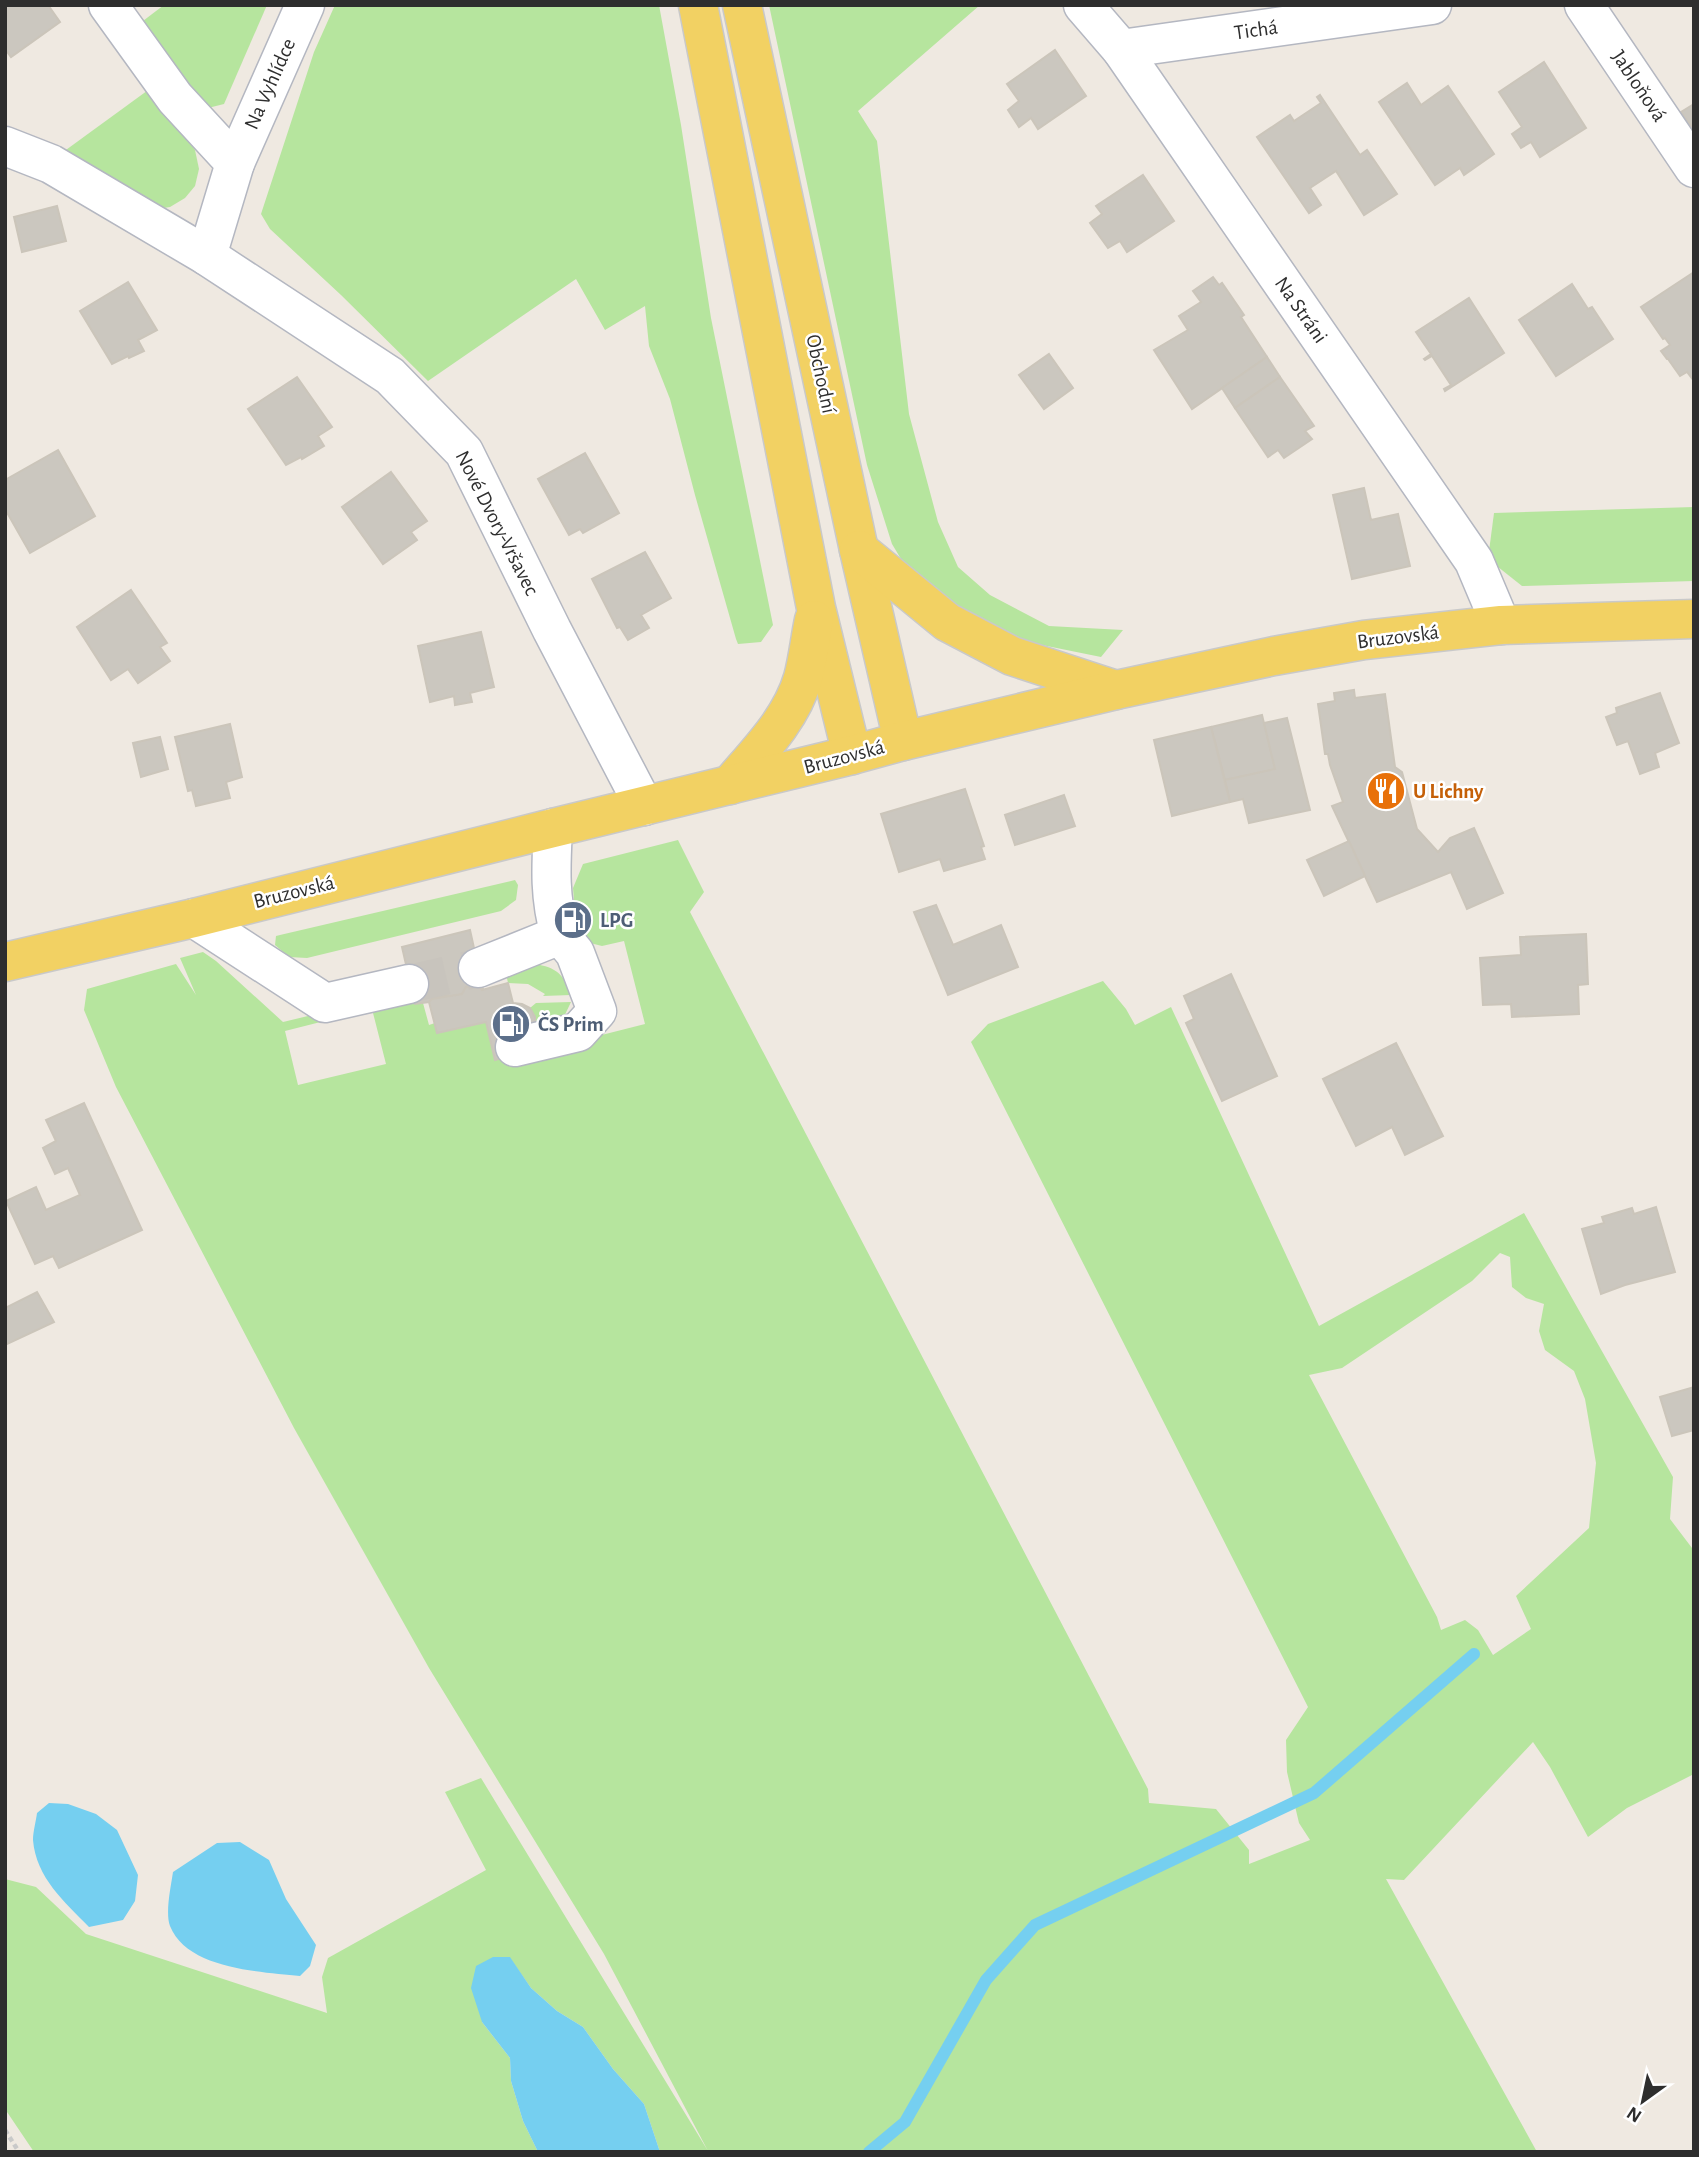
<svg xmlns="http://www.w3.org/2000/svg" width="1699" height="2157" font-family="'Alegreya Sans',sans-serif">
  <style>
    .green { fill: #b6e59e; fill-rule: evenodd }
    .water { fill: #75cff0 }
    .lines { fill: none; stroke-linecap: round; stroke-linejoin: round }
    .stream { stroke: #75cff0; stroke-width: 12 }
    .building { fill: #cbc7bf; stroke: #cbc5ba; stroke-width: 2 }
    .minor-tunnel { stroke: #c8c4bd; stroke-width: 38; stroke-dasharray: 38 19; stroke-linecap: butt }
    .minor-casing { stroke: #b4b7c1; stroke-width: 41 }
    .major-casing { stroke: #c9c9c9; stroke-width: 41 }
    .path { stroke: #c9c9c9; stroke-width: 4.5; stroke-dasharray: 5 3.5; stroke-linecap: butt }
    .minor { stroke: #fff; stroke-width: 38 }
    .major { stroke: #f2d163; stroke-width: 38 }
    .labels { text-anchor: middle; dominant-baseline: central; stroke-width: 5; stroke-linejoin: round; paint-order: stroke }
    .street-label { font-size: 21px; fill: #2e2e2e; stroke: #fff }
    .food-label { font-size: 21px; font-weight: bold; fill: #c56008; stroke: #fff; text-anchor: start }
    .service-label { font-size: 21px; font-weight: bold; fill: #4e5e75; stroke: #fff; text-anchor: start }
  </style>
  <rect width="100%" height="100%" fill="#efe9e1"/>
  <!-- green -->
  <g class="green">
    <polygon points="164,5 267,5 224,104 208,108 135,27"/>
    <polygon points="335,5 659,5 681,125 711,318 773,625 761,642 738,644 736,639 695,495 670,399 649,346 645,306 605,330 576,279 428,381 341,295 270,229 261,214 314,52"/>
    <polygon points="769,5 980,5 858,111 877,141 909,414 938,522 958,567 990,595 1049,626 1123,630 1101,657 1012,639 979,624 904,564 892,544 867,465"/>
    <polygon points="151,88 195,150 199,169 195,186 185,198 170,207 151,210 59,155"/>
    <polygon points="1694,507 1694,581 1522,586 1488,559 1494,513"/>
    <path d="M678,840L704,892L690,912L1148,1789L1149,1803L1216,1809L1249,1850V1864L1310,1840L1299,1823L1287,1772L1286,1740L1308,1707L971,1042L988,1024L1103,981L1126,1009L1135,1025L1171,1007L1319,1326L1524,1213L1673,1477L1670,1519L1692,1548H1694V1774L1627,1808L1588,1837L1550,1767L1533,1742L1404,1880L1386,1879L1537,2152H660L644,2104L613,2069L583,2027L557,2011L531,1988L510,1958L482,2022L510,2058L511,2081L523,2121L538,2152H34L5,2109V1879L36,1887L86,1934L327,2013L322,1977L328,1958L486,1870L445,1792L481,1778L708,2151L604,1954L429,1668L294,1428L116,1087L84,1010L87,989L176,964L196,995L180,958L203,952L216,961L283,1022L412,991L415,1004L423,1003L429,1025L435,1023L438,1033L486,1022L496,1060L502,1058L503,1060L645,1024L624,941L602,946L586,942L578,924L590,921L588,910L575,912L573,888L583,864ZM372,1009L386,1064L298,1085L285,1031ZM1500,1253L1510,1257L1512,1287L1526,1298L1544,1304L1539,1331L1545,1350L1574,1371L1585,1399L1596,1463L1589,1528L1516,1596L1531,1629L1493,1655L1478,1630L1465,1620L1441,1630L1437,1617L1309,1375L1342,1368L1472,1281Z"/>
    <polygon points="515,880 518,885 516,900 501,911 307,958 289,957 275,945 276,936 280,935"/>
    <path d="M530,963C554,967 563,971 571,995L543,996L545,994L528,984L508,983L505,969Z"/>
    <polygon points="571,1002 561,1023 535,1026 535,1017 530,1008 536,1003"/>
  </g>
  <!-- water -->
  <g class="water">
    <path d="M49,1803L68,1804L96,1814L117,1830L138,1875L135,1901L123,1920L89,1927C65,1902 36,1878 33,1840C33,1832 36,1821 37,1813Z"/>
    <path d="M240,1842L269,1860L286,1899L316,1945L310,1966L300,1976C260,1972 187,1969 170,1926C165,1913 171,1886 173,1872L217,1843Z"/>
    <polygon points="493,1957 510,1957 531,1988 557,2011 583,2027 613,2069 644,2104 660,2152 538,2152 523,2121 511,2081 510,2058 482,2022 471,1988 476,1966"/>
  </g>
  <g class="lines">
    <!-- stream -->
    <polyline class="stream" points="869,2152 905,2122 986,1980 1035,1925 1314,1793 1474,1654"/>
  </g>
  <!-- building -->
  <g class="building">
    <polygon points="5,5 48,5 60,22 11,57 5,49"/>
    <polygon points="1055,50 1086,96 1038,129 1031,118 1019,127 1008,110 1019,101 1007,84"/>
    <polygon points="1544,62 1586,128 1540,157 1531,142 1521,148 1512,134 1522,127 1499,92"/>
    <polygon points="1407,83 1421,105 1448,86 1494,154 1464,175 1460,168 1435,185 1379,102"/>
    <polygon points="1320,95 1360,155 1367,150 1397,194 1364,215 1336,171 1310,188 1321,205 1309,213 1257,137 1290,115 1294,121 1321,103 1317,97"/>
    <polygon points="1694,104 1694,130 1681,112"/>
    <polygon points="1143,175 1174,221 1127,252 1120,241 1108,248 1090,223 1102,214 1096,206"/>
    <polygon points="57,206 66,241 22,252 14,217"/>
    <polygon points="1694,272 1694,381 1687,372 1680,376 1668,359 1667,359 1661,351 1670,345 1665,338 1663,339 1641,307"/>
    <polygon points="1213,277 1219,285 1222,283 1244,315 1241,317 1267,357 1192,409 1154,350 1188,330 1179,316 1201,302 1193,291"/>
    <polygon points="128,282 157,330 138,340 144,351 129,358 128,356 112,364 80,311"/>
    <polygon points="1572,284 1588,309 1592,307 1613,339 1556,376 1519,320"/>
    <polygon points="1469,298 1504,353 1445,391 1444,389 1451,385 1432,356 1425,360 1424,359 1431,354 1416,332"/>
    <polygon points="1049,354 1073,388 1044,409 1019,375"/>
    <polygon points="1267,357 1280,377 1235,408 1222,388"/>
    <polygon points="297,377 332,427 318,436 324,446 302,459 301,457 286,465 248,409"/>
    <polygon points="1280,377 1314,426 1305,431 1312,439 1284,458 1278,450 1268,457 1235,408"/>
    <polygon points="58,450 95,516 30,553 5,509 5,480"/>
    <polygon points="585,453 619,513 583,533 580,529 569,535 538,479"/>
    <polygon points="391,472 427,521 411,532 417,540 383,564 342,507"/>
    <polygon points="1364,488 1371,520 1398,514 1410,566 1352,579 1333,495"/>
    <polygon points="645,552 671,598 641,615 649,628 628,640 620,627 617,628 592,579"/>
    <polygon points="131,590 167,643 160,647 170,661 138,683 128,669 111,680 77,627"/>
    <polygon points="481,632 494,687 470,693 472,702 455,705 454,696 430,702 418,646"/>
    <polygon points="1354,690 1355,698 1385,694 1395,767 1402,772 1417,829 1438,852 1450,838 1474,828 1503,893 1467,909 1451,872 1377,902 1332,806 1343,802 1330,765 1328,754 1325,754 1318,704 1335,701 1334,693"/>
    <polygon points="1660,693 1679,743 1655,753 1659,767 1640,774 1628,741 1617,745 1606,717 1617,713 1616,708"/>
    <polygon points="1262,715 1275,769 1225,780 1211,727"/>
    <polygon points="1287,718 1310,810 1249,823 1243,799 1230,802 1225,780 1275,769 1264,723"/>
    <polygon points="230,724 242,777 226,782 230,798 196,806 192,790 188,791 175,737"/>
    <polygon points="1211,727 1230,802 1172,816 1154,740"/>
    <polygon points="160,737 168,769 141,777 133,743"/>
    <polygon points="965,789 984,846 981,847 985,859 944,871 940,859 899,872 881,814"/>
    <polygon points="1064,795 1075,826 1015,845 1005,815"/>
    <polygon points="1349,841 1365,876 1324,896 1307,860"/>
    <polygon points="936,905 953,945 1001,925 1018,967 948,995 914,912"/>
    <polygon points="588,909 591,921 578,924 575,912"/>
    <polygon points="470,930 483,989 478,985 466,987 462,994 451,997 447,995 432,999 429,1002 415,1004 402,947"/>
    <polygon points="1586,934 1588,984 1578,985 1579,1014 1512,1017 1511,1004 1483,1005 1480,958 1521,955 1520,937"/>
    <polygon points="1231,974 1277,1076 1222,1101 1186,1023 1194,1019 1184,996"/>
    <polygon points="508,983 513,1003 522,1004 530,1008 535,1017 535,1026 502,1058 495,1060 486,1022 437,1033 429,1002 432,999 462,994 466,987 478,985 482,990"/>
    <polygon points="1396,1043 1443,1136 1405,1155 1392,1127 1356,1146 1323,1079"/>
    <polygon points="84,1103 142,1230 59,1268 53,1256 35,1264 6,1201 36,1187 46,1210 80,1195 68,1168 55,1174 43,1148 56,1141 46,1120"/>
    <polygon points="1656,1207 1675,1272 1625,1285 1601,1294 1582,1229 1604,1223 1602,1217 1632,1208 1634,1214"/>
    <polygon points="37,1292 54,1322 5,1345 5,1308"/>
    <polygon points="1694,1387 1694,1430 1672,1436 1660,1397"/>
  </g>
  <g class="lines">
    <!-- minor-tunnel -->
    <polyline class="minor-tunnel" points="409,984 478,968"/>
    <!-- minor casing -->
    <g class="minor-casing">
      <g id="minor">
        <polyline points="108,5 175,98 235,163 207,256 390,376 464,452 552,630 644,806"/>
        <polyline points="1083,5 1121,49 1474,561 1501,625"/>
        <polyline points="1584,5 1694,168"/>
        <polyline points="1121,49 1432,5"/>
        <polyline points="5,146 51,164 207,256"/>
        <polyline points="235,163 305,5"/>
        <polyline points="194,918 325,1003 409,984"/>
        <path d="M478,968L560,935C549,897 551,866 553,828"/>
        <polyline points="515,1047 578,1032 597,1011 575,953 560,935"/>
      </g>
    </g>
    <!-- major casing -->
    <g class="major-casing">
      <g id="major">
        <polyline points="698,5 816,608 852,755"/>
        <polyline points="742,5 859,550 903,741"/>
        <polyline points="859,550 947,622 1012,656 1116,690"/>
        <path d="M730,785C757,753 791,720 803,678C808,659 810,639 814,620"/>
        <polyline points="5,962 194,918 553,828 852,755 903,741 1116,690 1274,656 1364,640 1501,625 1694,619"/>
      </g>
    </g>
    <!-- path -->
    <polyline class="path" points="5,2130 19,2152"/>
    <!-- minor -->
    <use href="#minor" class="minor"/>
    <!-- major -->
    <use href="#major" class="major"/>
  </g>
  <!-- icons -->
  <defs>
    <g id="restaurant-disc" transform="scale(2.0125)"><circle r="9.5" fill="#e8710a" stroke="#fff"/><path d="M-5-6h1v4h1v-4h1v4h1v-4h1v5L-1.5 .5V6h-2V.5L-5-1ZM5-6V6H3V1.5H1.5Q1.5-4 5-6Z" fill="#fff"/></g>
    <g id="fuel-disc" transform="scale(2.0125)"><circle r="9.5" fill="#5c6f8a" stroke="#fff"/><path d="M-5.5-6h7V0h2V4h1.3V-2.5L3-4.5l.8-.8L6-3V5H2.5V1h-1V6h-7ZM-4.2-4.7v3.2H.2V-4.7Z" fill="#fff"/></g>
  </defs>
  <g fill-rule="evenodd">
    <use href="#restaurant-disc" x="1386" y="791"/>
    <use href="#fuel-disc" x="573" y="920"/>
    <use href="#fuel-disc" x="511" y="1024"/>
  </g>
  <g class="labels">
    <!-- street labels -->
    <g class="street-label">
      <text transform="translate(1256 30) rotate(-8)">Tichá</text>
      <text transform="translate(270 84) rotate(-66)">Na Vyhlídce</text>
      <text transform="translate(1639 86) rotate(56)">Jabloňová</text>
      <text transform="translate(1301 310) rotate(55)">Na Stráni</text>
      <text transform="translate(821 374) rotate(78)">Obchodní</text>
      <text transform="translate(497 523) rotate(63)">Nové Dvory-Vršavec</text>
      <text transform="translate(1398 637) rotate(-7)">Bruzovská</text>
      <text transform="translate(844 757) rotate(-15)">Bruzovská</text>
      <text transform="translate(294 892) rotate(-14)">Bruzovská</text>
    </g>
    <!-- food labels -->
    <g class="food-label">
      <text x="1413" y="791">U Lichny</text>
    </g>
    <!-- service labels -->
    <g class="service-label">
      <text x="600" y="920">LPG</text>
      <text x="538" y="1024">ČS Prim</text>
    </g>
  </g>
  <!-- border -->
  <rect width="1699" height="2157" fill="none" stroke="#2e2e2e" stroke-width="14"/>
  <!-- north arrow -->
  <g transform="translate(1643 2101) rotate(213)" stroke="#ffffff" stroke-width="5" paint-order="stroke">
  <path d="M0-5L12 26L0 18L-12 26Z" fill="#2e2e2e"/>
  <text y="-10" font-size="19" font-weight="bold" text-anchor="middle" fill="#2e2e2e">N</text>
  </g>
</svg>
